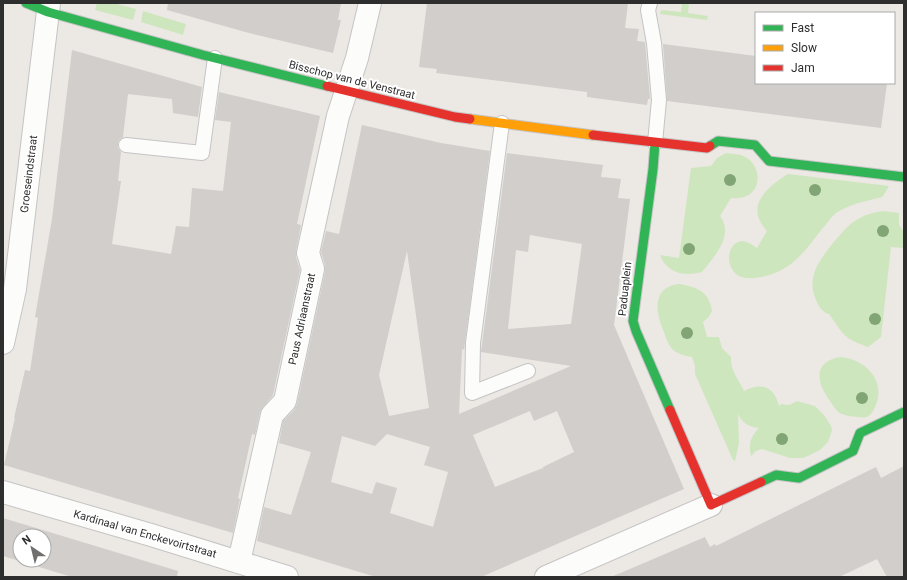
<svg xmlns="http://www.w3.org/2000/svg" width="907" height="580" font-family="Roboto,sans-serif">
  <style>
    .green { fill: #cee6be }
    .building { fill: #d1cecb; fill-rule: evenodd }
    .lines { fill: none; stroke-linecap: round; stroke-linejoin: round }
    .lane-casing { stroke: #c5c4c5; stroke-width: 16 }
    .street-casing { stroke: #c5c4c5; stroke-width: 24 }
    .fast-casing { stroke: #c5c4c5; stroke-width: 11 }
    .slow-casing { stroke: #c5c4c5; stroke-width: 11 }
    .jam-casing { stroke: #c5c4c5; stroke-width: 11 }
    .lane { stroke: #fcfcfb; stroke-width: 14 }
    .street { stroke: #fcfcfb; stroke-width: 22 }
    .fast { stroke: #30b455; stroke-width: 9 }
    .slow { stroke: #ff9f0a; stroke-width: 9 }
    .jam { stroke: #e5322d; stroke-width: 9 }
    .tree { fill: #82a575 }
    .labels { text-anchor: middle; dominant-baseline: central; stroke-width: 4; stroke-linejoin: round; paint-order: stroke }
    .street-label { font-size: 11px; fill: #2e2e2e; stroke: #fff }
  </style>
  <rect width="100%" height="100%" fill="#ece8e4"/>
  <!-- green -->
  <g class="green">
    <polygon points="97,3 113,3 136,9 133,20 95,10"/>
    <polygon points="682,3 689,3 688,13 708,16 707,20 660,14 661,10 681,12"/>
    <polygon points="143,11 186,24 183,35 141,22"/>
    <path d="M726,153C731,154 737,154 741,155C765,163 764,202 731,198L720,216C735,235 713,258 702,272C685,277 666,273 660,255L679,258L691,168L711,166L717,158Z"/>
    <path d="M788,174L889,186C887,189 885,194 882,197C879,198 874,199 870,200C858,203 847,206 836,213C831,217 827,224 822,229C803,254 789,274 755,278C746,279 737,278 732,269C724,256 733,235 749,243C752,244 754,246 757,248L767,231C744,206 767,187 788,174Z"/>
    <path d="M883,211L899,213V225L904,232V248L891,247L881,337L868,347C843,338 844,335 829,314C823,313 819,307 817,302C805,278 819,261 833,243C841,234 849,223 860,218C867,214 875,212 883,211Z"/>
    <path d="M680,284C698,288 709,291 712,311L709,317L703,322L707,337H719L722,348L731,357C730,371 739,379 744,391C761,382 774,386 779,406L781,404L789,405L797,401L815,406L824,415L831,426L832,430L828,442L820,450L808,456L802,458H790L762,449L756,451L751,456C748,444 751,436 759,428C749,427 742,423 738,414L739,443L735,461L733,460L695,374V366L692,357C685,356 678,354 672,349C668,344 666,338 664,332C655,312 652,286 680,284Z"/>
    <path d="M840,357C868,359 889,385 873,411C868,418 865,418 857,417C852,416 846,416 842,414C836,412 833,405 830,401C816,382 813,362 840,357Z"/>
  </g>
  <!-- building -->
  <g class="building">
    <polygon points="168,3 341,3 338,20 341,20 333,53 249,33 167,10"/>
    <polygon points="427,3 628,3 625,28 639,29 637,41 645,42 650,99 648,99 647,105 587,97 587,92 436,73 437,69 419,67"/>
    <polygon points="663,44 756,56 756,83 887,83 881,128 667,101"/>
    <polygon points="72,50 202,87 198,117 173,113 172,99 128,94 123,137 119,140 118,144 118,148 121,152 118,181 121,181 112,244 171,254 176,226 189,227 192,188 223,191 231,122 215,120 219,92 320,116 297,224 301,225 296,251 296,257 300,270 273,395 263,407 260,412 255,435 252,434 238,498 240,499 233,533 4,465 15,418 14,418 25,370 30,371 38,318 35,317 52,219"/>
    <path d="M362,125L441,143L490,151L464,350L462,349L459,414L571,366L481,352L507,153L603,165L601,177L621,179L618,198L630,199L614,325L684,489L481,577H376L257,541L264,507L291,515L311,452L279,443L283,421L294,410L297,404L325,272V265L321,252L326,231L339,234ZM530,235L582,244L571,324L508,329L516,250L528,252ZM407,251L429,408L389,416L379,375ZM530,411L534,421L557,411L574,452L543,467V468L495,487L473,435ZM387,434L430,447L424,465L448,472L433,527L390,513L397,488L376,482L372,494L331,482L342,436L375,446Z"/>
    <polygon points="904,466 904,577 887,577 877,559 839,577 611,577 705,537 710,547 715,544 716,546 876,467 881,478"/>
    <path d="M3,518L178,571L177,577H72L3,556ZM20,536H44V560H20Z"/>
  </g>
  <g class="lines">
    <!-- lane casing -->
    <g class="lane-casing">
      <g id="lane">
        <polyline points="650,3 648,10 654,43 659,100 655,143"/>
        <polyline points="502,123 473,343 472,393 528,371"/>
        <polyline points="126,145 202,153 215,58"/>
      </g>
    </g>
    <!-- street casing -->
    <g class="street-casing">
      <g id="street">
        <polyline points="3,343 15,289 49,3"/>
        <polyline points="3,492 151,535 287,577"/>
        <polyline points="239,562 272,415 285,401 313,269 308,253 338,116 357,58 370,3"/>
        <polyline points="546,577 711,505"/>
      </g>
    </g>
    <!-- fast casing -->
    <g class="fast-casing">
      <g id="fast">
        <polyline points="26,3 48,12 203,55 327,86"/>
        <polyline points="655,143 653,169 633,321 636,331 670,410"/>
        <polyline points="710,146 718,141 755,145 769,161 904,177"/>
        <polyline points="761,482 776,475 799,478 853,451 860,433 904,412"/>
      </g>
    </g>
    <!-- slow casing -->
    <g class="slow-casing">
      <polyline id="slow" points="470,119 593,135"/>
    </g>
    <!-- jam casing -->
    <g class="jam-casing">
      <g id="jam">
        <polyline points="327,86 455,117 470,119"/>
        <polyline points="593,135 707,148 710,146"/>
        <polyline points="670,410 711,505 761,482"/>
      </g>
    </g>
    <!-- lane -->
    <use href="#lane" class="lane"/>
    <!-- street -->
    <use href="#street" class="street"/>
    <!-- fast -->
    <use href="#fast" class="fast"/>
    <!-- slow -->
    <use href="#slow" class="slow"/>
    <!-- jam -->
    <use href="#jam" class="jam"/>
  </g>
  <!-- trees -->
  <g class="tree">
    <circle cx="730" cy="180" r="6"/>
    <circle cx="815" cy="190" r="6"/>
    <circle cx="883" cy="231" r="6"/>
    <circle cx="689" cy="249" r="6"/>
    <circle cx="875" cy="319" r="6"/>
    <circle cx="687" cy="333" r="6"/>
    <circle cx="862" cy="398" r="6"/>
    <circle cx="782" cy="439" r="6"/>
  </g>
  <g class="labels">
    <!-- street labels -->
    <g class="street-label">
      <text transform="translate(352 80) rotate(14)">Bisschop van de Venstraat</text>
      <text transform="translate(29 174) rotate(-83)">Groeseindstraat</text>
      <text transform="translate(625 289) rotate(-84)">Paduaplein</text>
      <text transform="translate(302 319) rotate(-78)">Paus Adriaanstraat</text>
      <text transform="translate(145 534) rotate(16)">Kardinaal van Enckevoirtstraat</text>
    </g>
  </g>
  <!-- border -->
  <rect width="907" height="580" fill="none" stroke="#2e2e2e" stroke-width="8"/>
  <!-- legend -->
  <rect x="755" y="12" width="140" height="72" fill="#ffffff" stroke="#ababab"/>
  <rect x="763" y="25" width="20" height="6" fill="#30b455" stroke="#ababab"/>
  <text x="791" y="32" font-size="12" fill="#2e2e2e">Fast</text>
  <rect x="763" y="45" width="20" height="6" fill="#ff9f0a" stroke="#ababab"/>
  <text x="791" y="52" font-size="12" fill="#2e2e2e">Slow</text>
  <rect x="763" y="65" width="20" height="6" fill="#e5322d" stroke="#ababab"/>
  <text x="791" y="72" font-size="12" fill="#2e2e2e">Jam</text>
  <!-- north arrow -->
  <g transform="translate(32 548) rotate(325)"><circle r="19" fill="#ffffff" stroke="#ababab"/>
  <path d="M0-3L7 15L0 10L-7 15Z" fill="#706f6e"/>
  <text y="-6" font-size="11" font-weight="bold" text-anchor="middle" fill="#2e2e2e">N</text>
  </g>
</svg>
